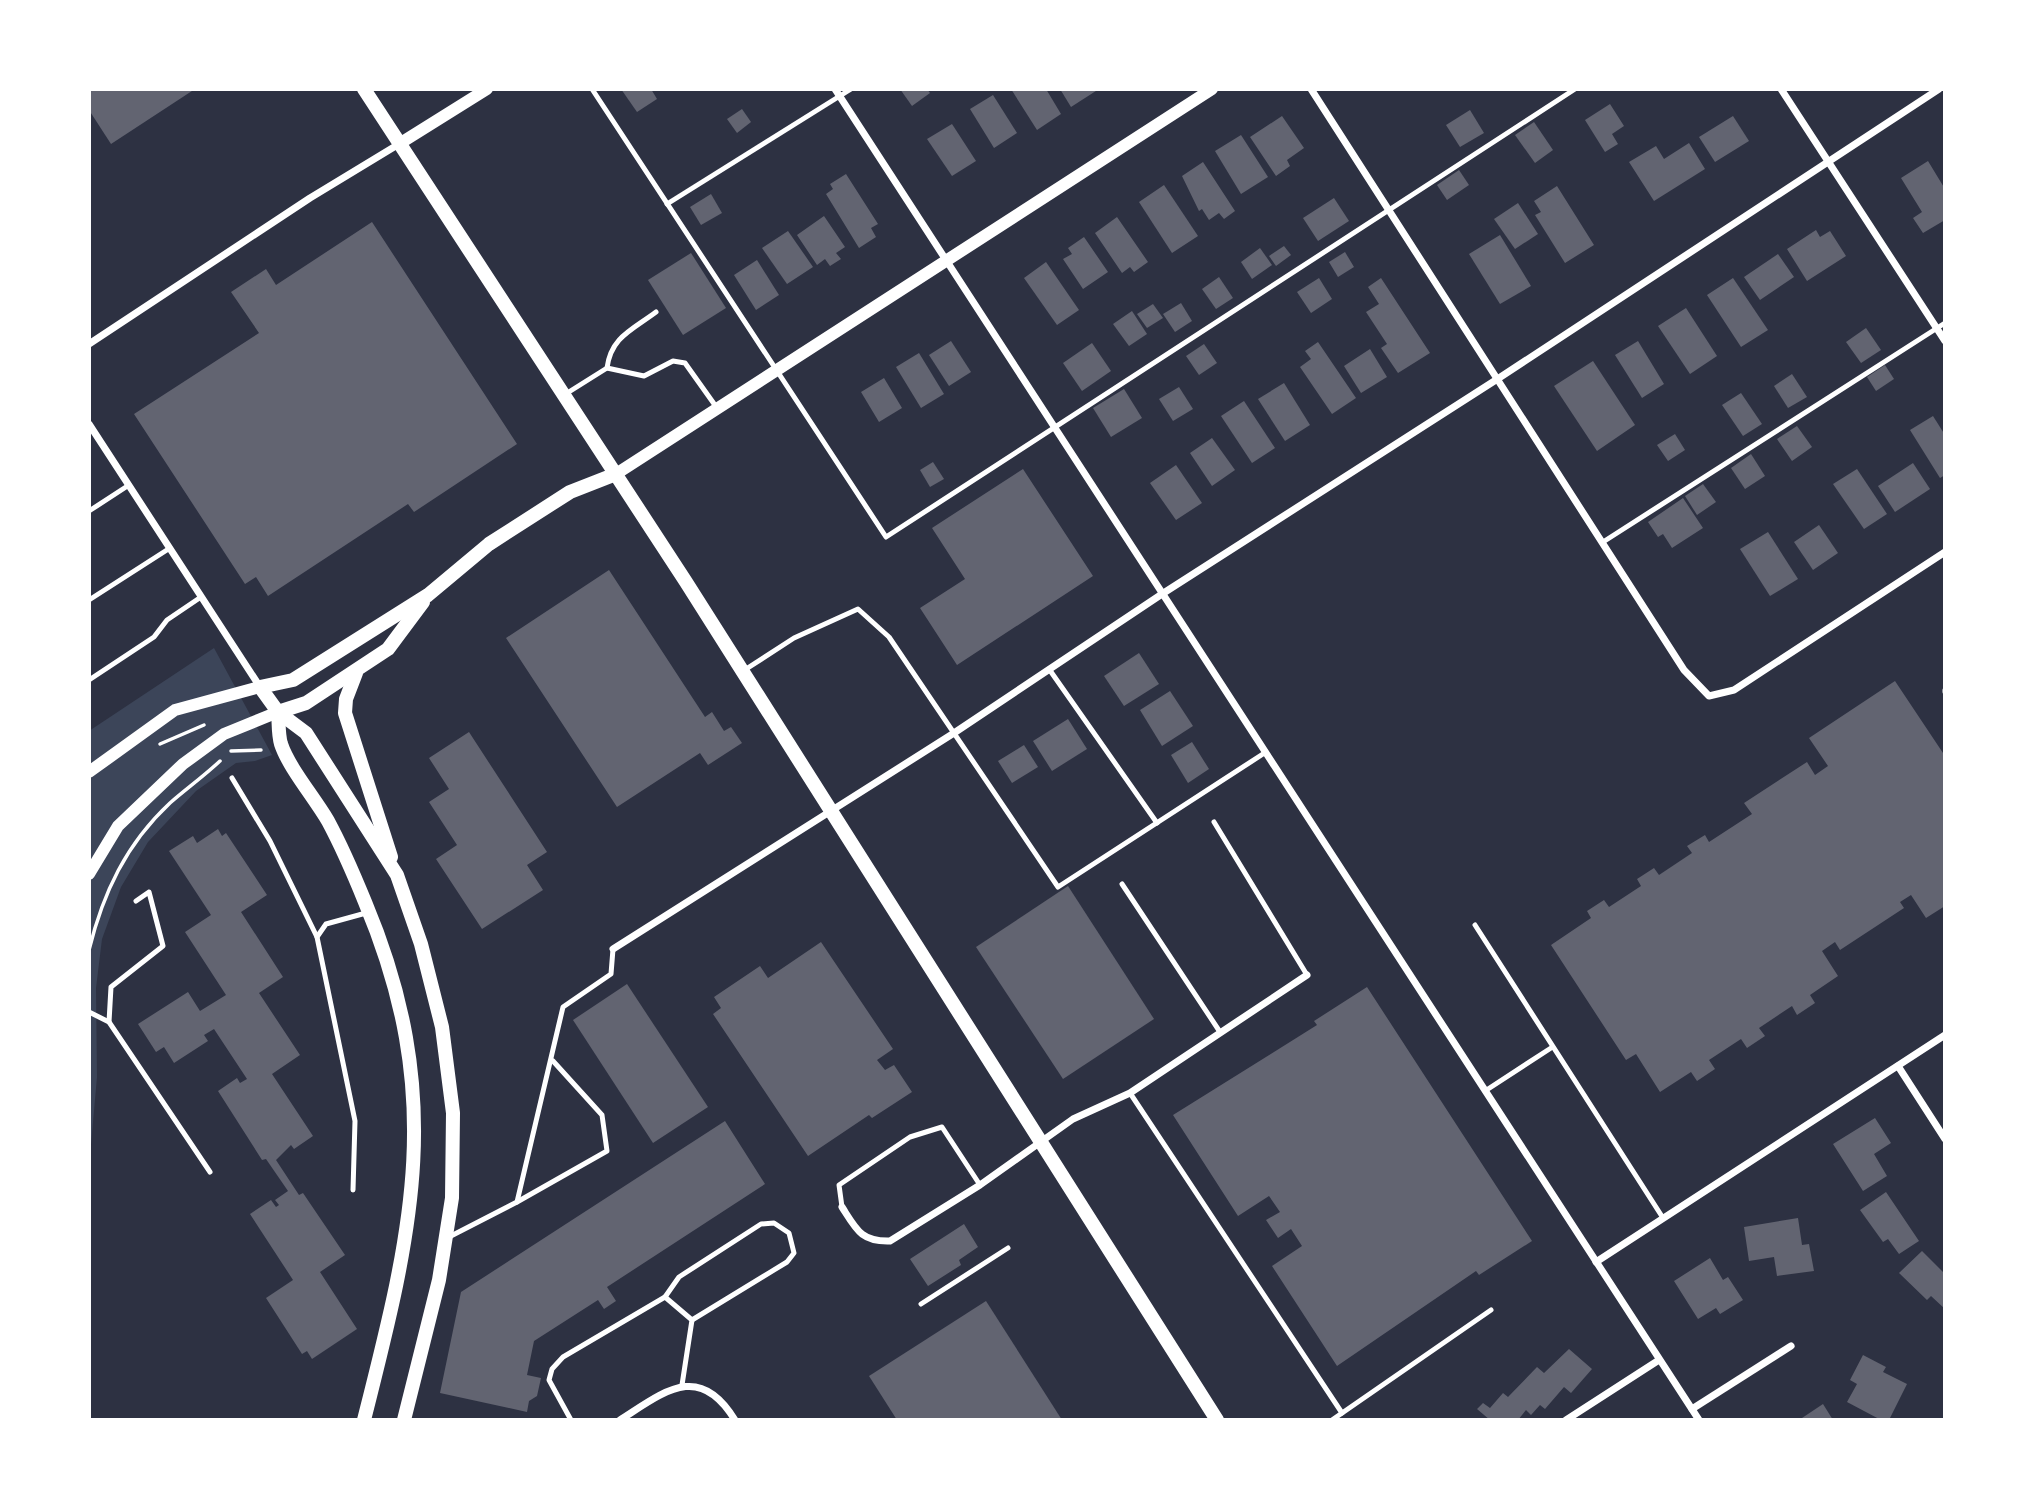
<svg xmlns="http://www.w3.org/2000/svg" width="2034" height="1509" font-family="Mulish,sans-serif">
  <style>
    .green { fill: #3c4559 }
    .building { fill: #626471 }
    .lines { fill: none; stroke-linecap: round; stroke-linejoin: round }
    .path { stroke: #fff; stroke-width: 3.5 }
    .service { stroke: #fff; stroke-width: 5 }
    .minor { stroke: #fff; stroke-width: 7 }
    .tertiary { stroke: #fff; stroke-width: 12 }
    .secondary { stroke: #fff; stroke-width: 14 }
  </style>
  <rect width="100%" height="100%" fill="#2d3142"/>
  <!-- green -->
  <polygon class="green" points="214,648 272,755 255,761 236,763 196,791 148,842 121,887 102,939 96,988 97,1077 89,1167 89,731"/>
  <!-- building -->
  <g class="building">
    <polygon points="89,89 195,89 111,144 89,110"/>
    <polygon points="621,89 651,89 657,99 637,112"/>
    <polygon points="900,89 927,89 930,93 912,106"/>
    <polygon points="1011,89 1046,89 1061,114 1037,130"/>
    <polygon points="1060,89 1099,89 1071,107"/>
    <polygon points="993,95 1017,133 994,148 970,109"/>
    <polygon points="1610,104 1624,126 1612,134 1618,144 1605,152 1585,120"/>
    <polygon points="742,109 751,122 737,133 727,119"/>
    <polygon points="1470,110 1484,133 1460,147 1446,125"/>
    <polygon points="1282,116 1304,148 1287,160 1290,166 1276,176 1250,137"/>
    <polygon points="1733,116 1749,141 1715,162 1699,137"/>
    <polygon points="1534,122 1553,150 1535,163 1515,135"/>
    <polygon points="952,124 976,161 952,176 927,139"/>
    <polygon points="1241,135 1268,177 1241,194 1215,151"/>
    <polygon points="1689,143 1705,169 1654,201 1629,162 1656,146 1664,159"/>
    <polygon points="1928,161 1945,189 1945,220 1923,233 1913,218 1922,212 1901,178"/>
    <polygon points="1203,162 1235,211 1224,219 1219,213 1209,220 1202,209 1199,211 1182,176"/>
    <polygon points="1459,170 1469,185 1447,200 1437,185"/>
    <polygon points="846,174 878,224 871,228 876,237 859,248 826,194 833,189 830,184"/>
    <polygon points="1164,185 1198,236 1172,253 1139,202"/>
    <polygon points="1557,186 1594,245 1565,263 1535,215 1541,212 1534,201"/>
    <polygon points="711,194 722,213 701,225 690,207"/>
    <polygon points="1334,198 1349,221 1318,241 1303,218"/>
    <polygon points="1518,203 1538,234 1515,249 1494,219"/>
    <polygon points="824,216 845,247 836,253 841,259 830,266 825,259 817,265 797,235"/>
    <polygon points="1117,217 1148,262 1134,272 1130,267 1122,273 1095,233"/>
    <polygon points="372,222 517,444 414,512 408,504 268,596 256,577 245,584 134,414 259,333 231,292 266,269 276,285"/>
    <polygon points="1816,230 1820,237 1830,231 1846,256 1807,281 1787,249"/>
    <polygon points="788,231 813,267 787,284 762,248"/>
    <polygon points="1500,235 1531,286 1500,304 1469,254"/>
    <polygon points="1084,237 1108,272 1083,289 1063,259 1072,254 1068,248"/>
    <polygon points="1284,246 1291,255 1276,266 1269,256"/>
    <polygon points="1260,248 1272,265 1252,279 1241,262"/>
    <polygon points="1345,252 1354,267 1338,277 1329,262"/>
    <polygon points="691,253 726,308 683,335 648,280"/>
    <polygon points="1778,254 1794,277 1760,300 1744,277"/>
    <polygon points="757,260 779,295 756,310 734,275"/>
    <polygon points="1046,262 1079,310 1057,325 1024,278"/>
    <polygon points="1219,277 1233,298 1216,309 1202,289"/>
    <polygon points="1319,278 1332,299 1311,313 1297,292"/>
    <polygon points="1381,278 1430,353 1398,373 1381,348 1387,344 1366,312 1379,304 1368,287"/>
    <polygon points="1733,278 1768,330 1741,347 1707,295"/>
    <polygon points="1181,303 1192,321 1175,332 1163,314"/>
    <polygon points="1153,304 1163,318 1147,328 1137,314"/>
    <polygon points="1686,308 1717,356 1690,374 1658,326"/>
    <polygon points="1132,311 1147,334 1129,346 1113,324"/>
    <polygon points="1866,328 1881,350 1861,363 1846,342"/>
    <polygon points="951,341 971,372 949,386 929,355"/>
    <polygon points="1638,341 1664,384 1642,398 1615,355"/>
    <polygon points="1318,342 1356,398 1332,414 1300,367 1311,359 1305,351"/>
    <polygon points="1092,343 1111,371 1082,391 1063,363"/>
    <polygon points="1204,344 1217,363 1199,375 1186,356"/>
    <polygon points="1370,349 1387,377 1361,393 1344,366"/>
    <polygon points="919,353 944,394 921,408 896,367"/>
    <polygon points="1593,361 1635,425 1597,451 1554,386"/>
    <polygon points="1885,365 1894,379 1876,391 1867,377"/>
    <polygon points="1792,374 1807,397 1788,408 1774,386"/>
    <polygon points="884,378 902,408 879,422 861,392"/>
    <polygon points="1284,383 1310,425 1285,441 1258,399"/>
    <polygon points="1179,387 1193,409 1173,421 1159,399"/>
    <polygon points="1124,389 1142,418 1111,437 1093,408"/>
    <polygon points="1741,393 1762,424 1743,436 1722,405"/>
    <polygon points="1244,401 1275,448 1252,463 1221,416"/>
    <polygon points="1933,416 1945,435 1945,475 1940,478 1910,430"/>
    <polygon points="1797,426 1812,447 1792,461 1777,439"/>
    <polygon points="1675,434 1685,450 1668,461 1657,445"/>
    <polygon points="1212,438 1235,470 1212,486 1190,453"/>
    <polygon points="1751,454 1765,476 1745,489 1731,468"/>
    <polygon points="933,462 944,479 930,487 920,470"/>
    <polygon points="1913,463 1930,489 1895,512 1878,486"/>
    <polygon points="1176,465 1202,503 1176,520 1150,483"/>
    <polygon points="1023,469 1093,576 957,665 920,608 965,579 932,528"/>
    <polygon points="1857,469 1887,514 1864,529 1833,484"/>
    <polygon points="1703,484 1716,502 1697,515 1685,496"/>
    <polygon points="1683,498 1703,528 1672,548 1663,534 1658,537 1648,522"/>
    <polygon points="1819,525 1838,553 1813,570 1794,542"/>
    <polygon points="1768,532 1798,579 1770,596 1740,549"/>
    <polygon points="609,570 705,717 712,712 724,731 731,727 742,743 708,765 700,753 617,807 506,638"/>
    <polygon points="1139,653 1159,684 1124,706 1104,676"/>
    <polygon points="1895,681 1945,756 1945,906 1926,918 1911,895 1900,902 1904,908 1840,950 1835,942 1822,951 1838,976 1810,995 1815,1003 1797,1015 1792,1006 1759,1028 1765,1036 1747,1048 1741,1039 1709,1060 1715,1069 1697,1081 1691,1072 1660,1092 1636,1054 1626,1060 1551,945 1591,918 1587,911 1604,900 1609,907 1641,886 1637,879 1654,868 1659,875 1692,853 1687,846 1705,835 1709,842 1752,814 1744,803 1807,762 1815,775 1828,766 1809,738"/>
    <polygon points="1170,691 1193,726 1162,746 1140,710"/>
    <polygon points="1068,719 1087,749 1052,771 1033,741"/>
    <polygon points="469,732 547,852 527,865 543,890 482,929 436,859 457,845 429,802 449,789 429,758"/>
    <polygon points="1192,742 1209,769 1188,783 1171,755"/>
    <polygon points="1024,745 1038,767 1012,783 998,761"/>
    <polygon points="218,829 222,836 226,833 267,895 241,912 283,977 259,993 300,1055 272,1074 313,1136 294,1149 291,1145 276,1160 299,1195 303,1193 345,1255 320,1272 357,1329 312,1359 307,1351 302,1354 266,1298 293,1280 250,1214 271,1200 276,1207 279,1205 275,1200 288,1191 266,1159 262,1160 218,1091 237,1078 240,1083 247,1079 214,1029 204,1035 208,1041 174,1063 164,1047 156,1052 138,1024 188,992 200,1011 226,995 185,932 211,915 169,851 193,836 197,843"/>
    <polygon points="1068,886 1154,1019 1063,1079 976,947"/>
    <polygon points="821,942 893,1049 877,1060 885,1070 894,1065 912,1092 872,1118 869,1115 808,1156 713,1014 721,1008 714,997 760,966 768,978"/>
    <polygon points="627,984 708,1107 653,1143 573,1020"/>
    <polygon points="1367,987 1532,1241 1479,1275 1476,1271 1337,1366 1272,1266 1302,1246 1291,1229 1278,1238 1266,1220 1280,1212 1269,1196 1238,1216 1173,1115 1317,1025 1314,1021"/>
    <polygon points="1875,1118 1891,1143 1874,1154 1887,1176 1863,1191 1833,1144"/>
    <polygon points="725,1121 765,1184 607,1287 616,1301 604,1309 598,1300 534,1341 527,1375 541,1378 537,1396 529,1401 527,1412 440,1393 461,1292"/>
    <polygon points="1886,1192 1919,1241 1899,1254 1888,1239 1883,1242 1860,1210"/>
    <polygon points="1798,1218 1802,1245 1809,1244 1814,1271 1777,1276 1774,1257 1749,1261 1744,1227"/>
    <polygon points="964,1224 978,1247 959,1260 961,1265 928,1286 910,1259"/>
    <polygon points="1922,1251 1945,1274 1945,1309 1931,1296 1927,1300 1899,1273"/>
    <polygon points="1710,1258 1723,1280 1728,1277 1743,1300 1720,1314 1716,1308 1698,1319 1674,1281"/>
    <polygon points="986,1301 1062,1420 897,1420 869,1376"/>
    <polygon points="1569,1349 1592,1369 1571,1393 1564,1387 1545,1409 1540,1405 1531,1415 1526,1410 1518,1420 1490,1420 1477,1409 1483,1403 1490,1408 1503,1393 1508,1397 1537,1367 1544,1373"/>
    <polygon points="1863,1355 1886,1367 1883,1372 1907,1384 1889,1420 1881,1420 1847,1402 1857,1384 1850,1380"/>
    <polygon points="1823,1404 1833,1420 1799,1420"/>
  </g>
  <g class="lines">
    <!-- path -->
    <g class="path">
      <polyline points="160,744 204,725"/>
      <polyline points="231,751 261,750"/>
      <path d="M89,950C103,893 126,844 170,803C186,789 204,776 220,761"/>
    </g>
    <!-- service -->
    <g class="service">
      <polyline points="592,89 886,537 1575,89"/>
      <polyline points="667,204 851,89"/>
      <path d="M607,368C611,337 632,330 656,312"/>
      <polyline points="564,395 607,368 644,376 673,361 685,363 717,408"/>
      <polyline points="89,511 129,485"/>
      <polyline points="1603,542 1945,323"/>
      <polyline points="89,600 170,548"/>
      <polyline points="1049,669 1157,823"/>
      <polyline points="743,671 794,638 858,609 889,637 1058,887 1266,752"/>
      <polyline points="89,680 154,637 167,620 201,597"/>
      <polyline points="1945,690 1945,692"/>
      <polyline points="232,778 270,841 317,937"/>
      <polyline points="1214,822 1307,975"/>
      <polyline points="1122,884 1220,1032"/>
      <polyline points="1475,925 1663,1218"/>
      <polyline points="89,1012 109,1022 210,1172"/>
      <polyline points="109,1022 111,987 163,946 149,892 136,901"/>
      <polyline points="1485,1091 1551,1048"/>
      <polyline points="1130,1093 1342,1413"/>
      <polyline points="353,1190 355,1121 317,937 326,924 366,913"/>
      <polyline points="517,1202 607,1151 602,1115 553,1061"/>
      <polyline points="842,1207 839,1185 910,1137 942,1127 980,1185"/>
      <polyline points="449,1237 517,1202 563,1007 611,974 613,949"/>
      <polyline points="665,1297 679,1277 761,1224 774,1223 789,1233 794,1253 787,1262 692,1320"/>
      <polyline points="921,1304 1008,1248"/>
      <polyline points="571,1420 549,1380 552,1369 563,1357 665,1297 692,1320 682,1385"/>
      <polyline points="1332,1420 1491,1310"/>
    </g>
    <!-- minor -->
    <g class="minor">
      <polyline points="835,89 1699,1420"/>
      <polyline points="1311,89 1684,670 1709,696 1734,690 1945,552"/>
      <polyline points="1781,89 1945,341"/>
      <polyline points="89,344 310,198 399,144"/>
      <polyline points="89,424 260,687"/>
      <polyline points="613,949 954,733 1162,594 1499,378 1939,89"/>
      <polyline points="1898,1066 1945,1139"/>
      <path d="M842,1207C856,1229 861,1242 890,1241L980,1185L1073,1119L1130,1093L1307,975"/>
      <polyline points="1596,1262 1945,1035"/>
      <polyline points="1692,1409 1791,1346"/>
      <path d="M620,1420C664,1392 699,1361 735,1420"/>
      <polyline points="1566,1420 1659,1360"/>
    </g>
    <!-- tertiary -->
    <g class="tertiary">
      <polyline points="399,144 487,89"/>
      <polyline points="616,474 1212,89"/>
      <polyline points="89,772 175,710 260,687"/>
      <polyline points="89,874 118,826 183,764 224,734 278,712"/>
    </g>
    <!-- secondary -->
    <g class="secondary">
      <polyline points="364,89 686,582 1217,1420"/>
      <polyline points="356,673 346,699 345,713 391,857"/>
      <path d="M278,712C279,722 278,734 281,744C289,768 314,797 328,821C342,847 354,875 365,902C446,1095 413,1227 364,1420"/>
      <polyline points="278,712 306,703 388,649 423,602"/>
      <polyline points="404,1420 439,1280 452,1198 453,1113 442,1027 421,944 397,875 306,733 278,712 260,687 293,680 428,595 489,544 570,492 616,474"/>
    </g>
  </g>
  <!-- border -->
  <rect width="2034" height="1509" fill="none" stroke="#ffffff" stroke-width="182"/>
</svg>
